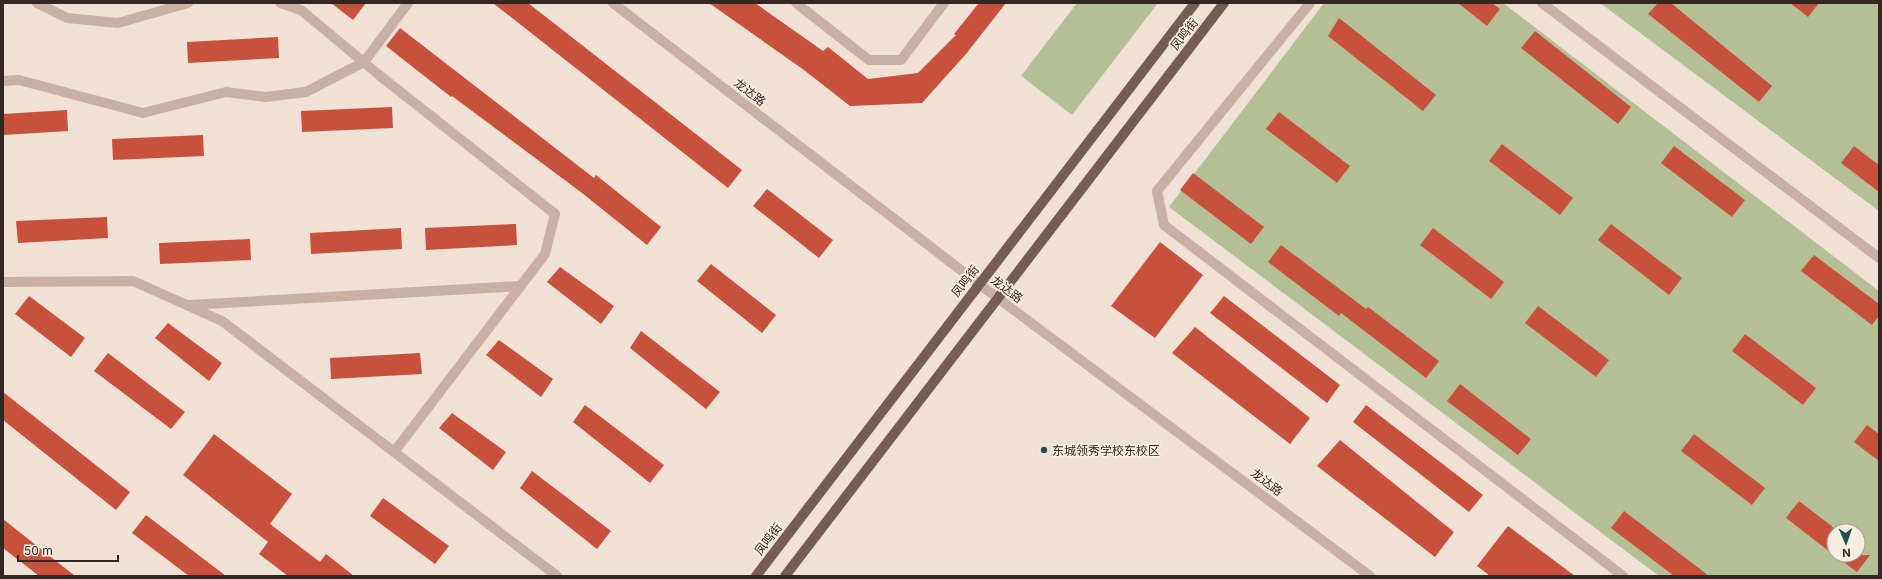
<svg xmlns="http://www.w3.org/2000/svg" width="1882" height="579" font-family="Inter,'Noto Sans SC',sans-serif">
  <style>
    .green { fill: #b5bf96; fill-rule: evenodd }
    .building { fill: #c7513d }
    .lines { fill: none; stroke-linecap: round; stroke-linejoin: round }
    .minor { stroke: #c8b0a2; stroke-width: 10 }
    .major { stroke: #755d55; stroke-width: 10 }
    .poi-dot { fill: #1a5452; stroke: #f9ece1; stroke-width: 1.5 }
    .labels { text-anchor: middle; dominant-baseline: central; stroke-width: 3.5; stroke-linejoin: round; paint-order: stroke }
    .street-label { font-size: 12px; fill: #332724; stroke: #f9ece1 }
    .poi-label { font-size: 12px; fill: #332724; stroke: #f9ece1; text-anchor: start }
  </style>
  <rect width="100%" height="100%" fill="#f0e1d6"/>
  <!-- green -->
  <g class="green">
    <polygon points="1077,3 1158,3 1072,115 1021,76"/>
    <path d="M1324,3H1503L1879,291V576H1659L1169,207ZM1834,531H1858V555H1834Z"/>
    <polygon points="1600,3 1879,3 1879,211"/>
  </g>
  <!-- building -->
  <g class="building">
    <polygon points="331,3 366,3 353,20"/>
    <polygon points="493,3 528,3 742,170 728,188"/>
    <polygon points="709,3 755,3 823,51 828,47 868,79 918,73 956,35 954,34 979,3 1006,3 966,54 922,103 850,106 804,70"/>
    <polygon points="1458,3 1492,3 1500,9 1487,26"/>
    <polygon points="1658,3 1671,3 1772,86 1759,102 1648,14"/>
    <polygon points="1790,3 1819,3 1808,17"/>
    <polygon points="1339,18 1436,95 1423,111 1328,36"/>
    <polygon points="400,28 594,178 596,175 661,227 647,245 582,193 452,96 451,97 386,46"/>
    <polygon points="1535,31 1631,107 1618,124 1521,48"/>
    <polygon points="278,37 279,58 188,63 187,42"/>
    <polygon points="392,107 393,128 302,132 301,111"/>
    <polygon points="67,110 68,131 3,135 3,114"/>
    <polygon points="1279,112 1350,166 1337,183 1266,129"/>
    <polygon points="203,135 204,156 113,160 112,139"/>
    <polygon points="1502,144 1573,198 1560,215 1489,161"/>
    <polygon points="1674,146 1745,200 1732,217 1661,163"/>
    <polygon points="1854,146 1879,165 1879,192 1841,163"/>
    <polygon points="1193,173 1264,227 1251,244 1180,190"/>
    <polygon points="767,189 833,240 819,258 753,206"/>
    <polygon points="107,217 108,238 18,243 16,221"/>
    <polygon points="516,224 517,245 426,250 425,228"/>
    <polygon points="1611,224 1682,278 1669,295 1598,240"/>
    <polygon points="401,228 402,249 311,254 310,233"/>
    <polygon points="1433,228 1504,282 1491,299 1420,245"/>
    <polygon points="250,239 251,260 160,264 159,243"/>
    <polygon points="1160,242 1203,275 1155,338 1111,306"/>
    <polygon points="1281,245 1366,309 1368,307 1439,361 1426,378 1341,313 1339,316 1268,262"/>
    <polygon points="1814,255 1879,304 1879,316 1872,325 1801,271"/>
    <polygon points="711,264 776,315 762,333 697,281"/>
    <polygon points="560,267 614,306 601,324 547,282"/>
    <polygon points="29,296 85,338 71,357 15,314"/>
    <polygon points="1224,296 1340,385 1327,403 1210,313"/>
    <polygon points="1538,306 1609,360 1596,377 1525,323"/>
    <polygon points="168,323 222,363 209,381 155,338"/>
    <polygon points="1195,327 1310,418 1290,444 1172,353"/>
    <polygon points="641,331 720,392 706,409 630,348"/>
    <polygon points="1745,334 1816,388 1803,405 1732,351"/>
    <polygon points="499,340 553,379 541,397 486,355"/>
    <polygon points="108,353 185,412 171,429 94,371"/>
    <polygon points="420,353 422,374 331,379 330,358"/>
    <polygon points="1460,384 1531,439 1518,455 1447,401"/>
    <polygon points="3,392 130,492 116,510 3,420"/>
    <polygon points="585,405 664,465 650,483 573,422"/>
    <polygon points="1366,405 1483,495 1469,512 1353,422"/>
    <polygon points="452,413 506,452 493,470 439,428"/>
    <polygon points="1867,425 1879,434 1879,461 1854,442"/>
    <polygon points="214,434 292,494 270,524 320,562 326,554 354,576 288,576 259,554 268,542 183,475"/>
    <polygon points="1694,434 1765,488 1752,505 1681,451"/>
    <polygon points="1340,440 1454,532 1435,557 1317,466"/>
    <polygon points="532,471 611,531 597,549 520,488"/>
    <polygon points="383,498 449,546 435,564 370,516"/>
    <polygon points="1799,501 1834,528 1834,555 1786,518"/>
    <polygon points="1624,511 1709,576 1674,576 1611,528"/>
    <polygon points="146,515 226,576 189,576 132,533"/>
    <polygon points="3,519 75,576 39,576 3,548"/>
    <polygon points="1508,526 1575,576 1490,576 1477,566"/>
    <polygon points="1834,555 1870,555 1857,572"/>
  </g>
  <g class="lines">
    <!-- minor -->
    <g class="minor">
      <polyline points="37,3 67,18 118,23 188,3"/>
      <polyline points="280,3 301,10 379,75 555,214 545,254 394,452"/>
      <polyline points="613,3 979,284 1370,576"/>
      <polyline points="796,3 869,60 901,60 944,3"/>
      <polyline points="1310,3 1157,191 1164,225 1623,576"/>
      <polyline points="1542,3 1879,258"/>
      <polyline points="3,81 19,80 143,113 226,92 266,97 306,92 364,62 408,3"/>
      <polyline points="3,282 133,281 222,321 557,576"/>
      <polyline points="189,305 521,286"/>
    </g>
    <!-- major -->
    <g class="major">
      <polyline points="756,576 1195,3"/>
      <polyline points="785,576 1224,3"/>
    </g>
  </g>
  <!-- markers -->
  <circle class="poi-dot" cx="1044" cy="450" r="4"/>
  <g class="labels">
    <!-- street labels -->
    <g class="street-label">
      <text transform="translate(1184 34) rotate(-52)">凤鸣街</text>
      <text transform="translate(750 92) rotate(38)">龙达路</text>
      <text transform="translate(965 281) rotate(-52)">凤鸣街</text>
      <text transform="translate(1007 289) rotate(37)">龙达路</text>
      <text transform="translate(1267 482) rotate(37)">龙达路</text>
      <text transform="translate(768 539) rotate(-53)">凤鸣街</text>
    </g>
    <!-- poi labels -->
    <g class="poi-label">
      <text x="1052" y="450">东城领秀学校东校区</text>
    </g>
  </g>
  <!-- border -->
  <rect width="1882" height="579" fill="none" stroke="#332724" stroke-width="8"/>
  <!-- north arrow -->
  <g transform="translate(1846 543) rotate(178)"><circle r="19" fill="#f9ece1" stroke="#aa9d95"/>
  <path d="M0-3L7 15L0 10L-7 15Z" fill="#1a5452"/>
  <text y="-6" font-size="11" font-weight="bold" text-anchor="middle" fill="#332724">N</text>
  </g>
  <!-- scale -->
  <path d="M18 555v6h100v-6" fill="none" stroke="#332724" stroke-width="2"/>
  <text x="24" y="555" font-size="12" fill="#332724" stroke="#f9ece1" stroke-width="3" paint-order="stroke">50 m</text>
</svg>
